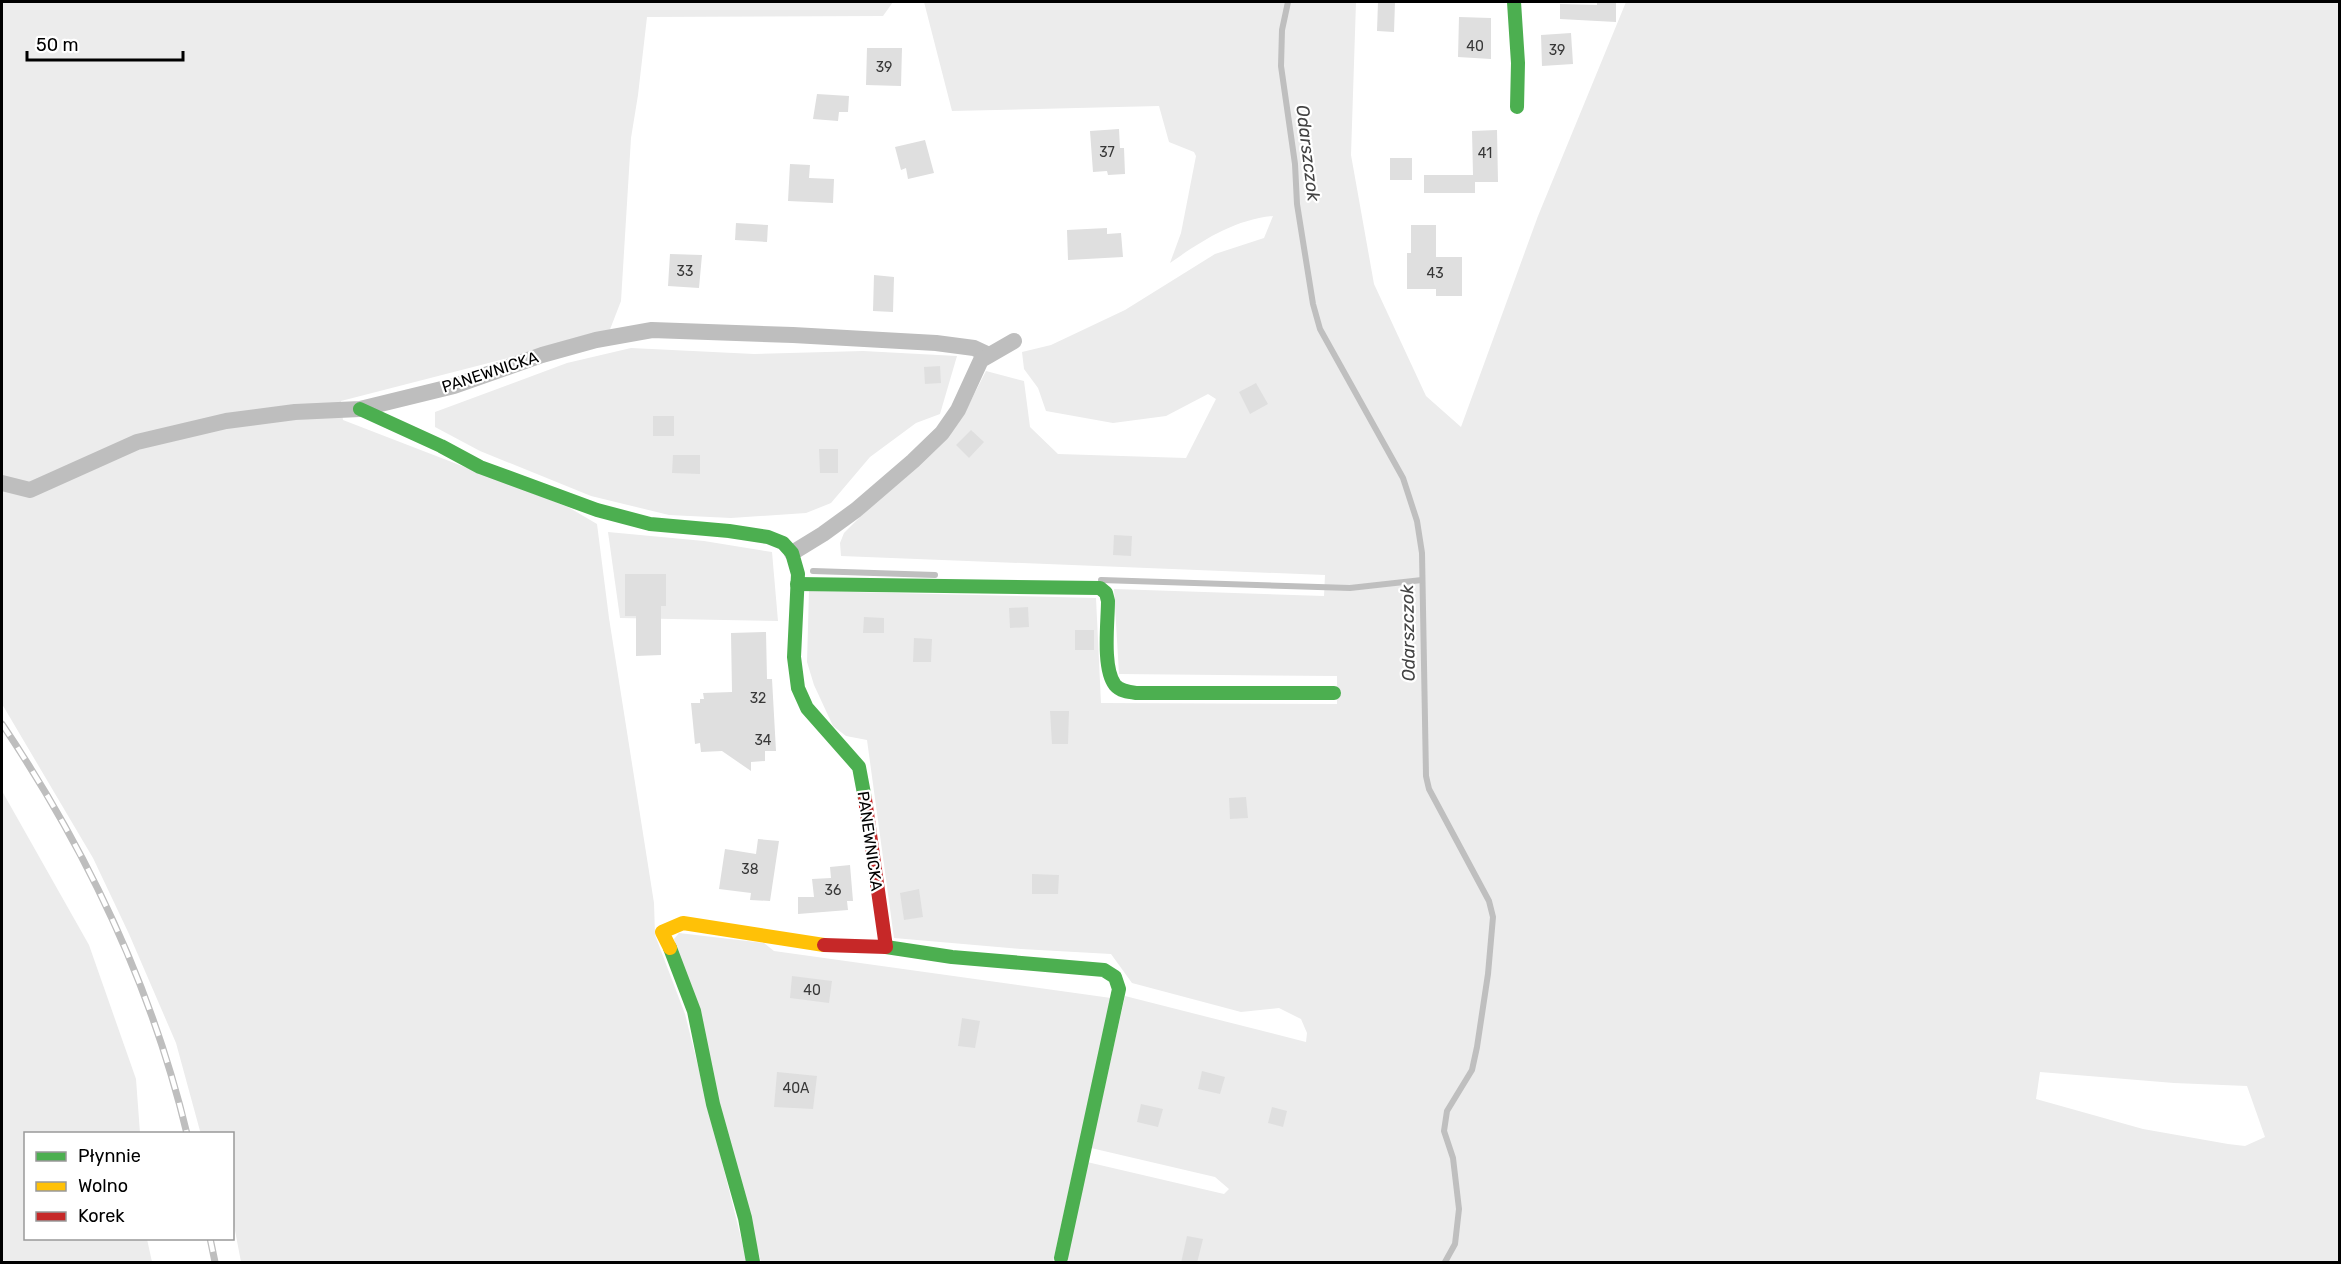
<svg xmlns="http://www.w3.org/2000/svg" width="2341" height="1264" font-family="Rubik,sans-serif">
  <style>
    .green { fill: #ececec; fill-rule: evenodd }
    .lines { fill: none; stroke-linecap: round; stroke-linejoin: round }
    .stream { stroke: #bfbfbf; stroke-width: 6 }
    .building { fill: #dfdfdf }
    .street { stroke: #bebebe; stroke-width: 16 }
    .fast { stroke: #4caf50; stroke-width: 14 }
    .slow { stroke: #ffc107; stroke-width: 14 }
    .jam { stroke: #c62828; stroke-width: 14 }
    .rail-casing { stroke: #bebebe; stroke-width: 7 }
    .rail { stroke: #fff; stroke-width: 4.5; stroke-dasharray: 14; stroke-linecap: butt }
    .labels { text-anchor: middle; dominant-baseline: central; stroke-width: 4.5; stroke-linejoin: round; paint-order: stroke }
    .number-label { font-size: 14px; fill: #383838 }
    .street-label { font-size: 16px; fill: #000; stroke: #fff }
    .water-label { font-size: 18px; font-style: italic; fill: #444; stroke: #fff }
  </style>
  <rect width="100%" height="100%" fill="#fff"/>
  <!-- green -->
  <g class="green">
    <polygon points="2,2 893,2 883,16 647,17 638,95 631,138 621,301 609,332 341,401 343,420 568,507 597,524 609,618 654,903 655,935 685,1014 747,1262 241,1262 233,1220 232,1134 202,1133 200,1131 176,1043 129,934 93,858 2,704"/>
    <path d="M924,2H1356L1351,155L1374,284L1426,396L1461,427L1538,216L1626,2H2339V1262H1066L1087,1162L1224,1194L1229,1189L1215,1177L1091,1148L1125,996L1306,1042L1307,1033L1301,1019L1279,1008L1241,1012L1132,983L1111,954L1021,949L894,938L867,740L846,736L833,726L814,685L807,662L809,591L1096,598L1101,703L1337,704V676L1119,674L1114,589L1324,596L1325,575L841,556L840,543L844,533L965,412L986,371L1024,381L1030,427L1058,454L1186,458L1216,399L1208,394L1166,416L1113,423L1046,411L1038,388L1024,369L1022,352L1051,345L1125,310L1215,254L1264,238L1273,216C1233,220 1202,241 1170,263L1181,233L1196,156L1194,152L1169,142L1159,106L952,111ZM2040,1072L2174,1083L2247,1086L2265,1137L2245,1146L2228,1144L2143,1129L2036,1099Z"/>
    <polygon points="631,348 754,354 863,351 957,356 940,414 916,423 870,457 831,503 806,513 731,518 669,515 591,496 480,451 435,427 435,412 567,363"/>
    <polygon points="608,532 704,541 772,552 778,621 620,618"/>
    <polygon points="2,791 89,945 136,1079 140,1133 26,1134 26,1238 147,1239 152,1262 2,1262"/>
    <polygon points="679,933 764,943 774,951 1111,998 1053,1262 761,1262 674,939"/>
  </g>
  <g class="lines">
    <!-- stream -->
    <g class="stream">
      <polyline points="1288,2 1282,30 1281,66 1295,164 1297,204 1313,304 1320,329 1403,478 1417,521 1422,553 1426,776 1429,789 1489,901 1493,917 1488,974 1477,1047 1472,1070 1447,1111 1444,1131 1453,1158 1459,1209 1455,1244 1445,1262"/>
      <polyline points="813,571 935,575"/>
      <polyline points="1101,580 1350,588 1422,580"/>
    </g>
  </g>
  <!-- building -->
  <g class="building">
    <polygon points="1378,2 1395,2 1394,32 1377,31"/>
    <polygon points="1597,2 1616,2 1616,22 1560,19 1560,4 1597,5"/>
    <polygon points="1459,17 1491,18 1491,59 1458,57"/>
    <polygon points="1571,33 1573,64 1542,66 1541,35"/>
    <polygon points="867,48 902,48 901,86 866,85"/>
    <polygon points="817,94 849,96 848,112 839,112 838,121 813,119"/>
    <polygon points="1119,129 1120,148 1124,148 1125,174 1108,175 1107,171 1093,172 1090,131"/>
    <polygon points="1497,130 1498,182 1475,182 1475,193 1424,193 1424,175 1473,175 1472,131"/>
    <polygon points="925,140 934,173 908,179 906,168 901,170 895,147"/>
    <rect x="1390" y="158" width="22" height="22"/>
    <polygon points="790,164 810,165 809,178 834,179 833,203 788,201"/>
    <polygon points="736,223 768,225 767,242 735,240"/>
    <polygon points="1411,225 1436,225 1436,257 1462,257 1462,296 1436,296 1436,289 1407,289 1407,253 1411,253"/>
    <polygon points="1107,228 1107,234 1121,233 1123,257 1068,260 1067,230"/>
    <polygon points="670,254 702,255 699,288 668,286"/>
    <polygon points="874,275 894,277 893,312 873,311"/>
    <polygon points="940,366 941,383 925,384 924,367"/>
    <polygon points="1256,383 1268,404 1250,414 1239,392"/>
    <rect x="653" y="416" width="21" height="20"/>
    <polygon points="971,430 984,442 969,458 956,445"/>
    <polygon points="819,449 838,449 838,473 820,473"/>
    <polygon points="673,455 700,455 700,474 672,473"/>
    <polygon points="1114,535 1132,536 1131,556 1113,555"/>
    <polygon points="625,574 666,574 666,606 661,606 661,655 636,656 636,616 625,616"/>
    <polygon points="1028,607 1029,627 1010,628 1009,608"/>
    <polygon points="864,617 884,618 884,633 863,633"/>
    <rect x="1075" y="630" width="19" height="20"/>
    <polygon points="766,632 767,679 772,679 776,751 765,751 765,761 751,762 751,771 722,751 701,752 700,743 695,744 691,703 700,703 700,699 704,699 703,693 732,692 731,633"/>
    <polygon points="914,638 932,639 931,662 913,662"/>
    <polygon points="1050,711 1069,711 1068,744 1052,744"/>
    <polygon points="1246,797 1248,818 1230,819 1229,798"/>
    <polygon points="758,839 779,841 770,901 750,900 751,893 719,889 725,849 756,854"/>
    <polygon points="850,865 853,901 847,901 848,910 798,914 798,897 814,897 812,879 831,878 830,867"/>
    <polygon points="1032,874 1059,875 1058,894 1032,894"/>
    <polygon points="919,889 923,917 904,920 900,893"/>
    <polygon points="792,976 832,981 829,1003 790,998"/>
    <polygon points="962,1018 980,1021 975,1048 958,1046"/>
    <polygon points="1202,1071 1225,1077 1220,1094 1198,1089"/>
    <polygon points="777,1072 817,1076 813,1109 774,1107"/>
    <polygon points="1141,1104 1163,1109 1158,1127 1137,1122"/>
    <polygon points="1272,1107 1287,1111 1283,1127 1268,1123"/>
    <polygon points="1187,1236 1203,1239 1197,1263 1181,1263"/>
  </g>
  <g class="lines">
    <!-- street -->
    <g class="street">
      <polyline points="2,483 30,490 137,442 226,421 295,412 360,409 454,386 542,355 596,340 652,330 793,335 936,343 974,348 989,355"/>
      <polyline points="792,553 823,534 856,510 913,461 942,433 958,410 981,360 1014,341"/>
    </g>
    <!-- fast -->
    <g class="fast">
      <polyline points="1514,2 1518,63 1517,107"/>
      <polyline points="360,409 441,446 480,467 597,510 650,524 729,531 768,537 783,543 792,553 798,574 794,657 798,688 807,708 859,767 865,799"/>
      <path d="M797,584L1100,588L1106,593L1108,601C1108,622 1102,668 1115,685C1120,691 1128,692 1136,693H1334"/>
      <polyline points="886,947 952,957 1104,970 1115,977 1119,989 1061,1258"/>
      <polyline points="670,948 694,1011 713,1104 745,1218 753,1262"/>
    </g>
    <!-- slow -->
    <polyline class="slow" points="670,948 662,932 683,923 824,945"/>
    <!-- jam -->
    <polyline class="jam" points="824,945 886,947 865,799"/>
    <!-- rail casing -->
    <g class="rail-casing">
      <g id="rail">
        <path d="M2,724C86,849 152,987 187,1134"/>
        <polyline points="210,1238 215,1262"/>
      </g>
    </g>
    <!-- rail -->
    <use href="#rail" class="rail"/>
  </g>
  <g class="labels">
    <!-- number labels -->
    <g class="number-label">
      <text x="1475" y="46">40</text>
      <text x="1557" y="50">39</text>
      <text x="884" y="67">39</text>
      <text x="1107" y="152">37</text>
      <text x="1485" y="153">41</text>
      <text x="685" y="271">33</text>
      <text x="1435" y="273">43</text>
      <text x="758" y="698">32</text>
      <text x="763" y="740">34</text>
      <text x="750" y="869">38</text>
      <text x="833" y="890">36</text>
      <text x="812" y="990">40</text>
      <text x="796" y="1088">40A</text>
    </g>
    <!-- street labels -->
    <g class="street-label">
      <text transform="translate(490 372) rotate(-18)">PANEWNICKA</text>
      <text transform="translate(870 841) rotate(82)">PANEWNICKA</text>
    </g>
    <!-- water labels -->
    <g class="water-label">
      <text transform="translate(1308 153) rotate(83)">Odarszczok</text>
      <text transform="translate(1408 633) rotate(-91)">Odarszczok</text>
    </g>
  </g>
  <!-- border -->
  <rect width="2341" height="1264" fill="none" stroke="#000000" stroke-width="6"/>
  <!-- legend -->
  <rect x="24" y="1132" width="210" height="108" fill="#ffffff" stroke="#999999" stroke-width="1.5"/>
  <rect x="36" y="1152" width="30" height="9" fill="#4caf50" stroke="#999999" stroke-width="1.5"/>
  <text x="78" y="1162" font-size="18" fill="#000000">Płynnie</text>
  <rect x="36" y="1182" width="30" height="9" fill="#ffc107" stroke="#999999" stroke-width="1.5"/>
  <text x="78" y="1192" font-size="18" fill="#000000">Wolno</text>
  <rect x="36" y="1212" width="30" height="9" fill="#c62828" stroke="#999999" stroke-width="1.5"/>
  <text x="78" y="1222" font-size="18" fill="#000000">Korek</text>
  <!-- scale -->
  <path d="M27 51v9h156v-9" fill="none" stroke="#000000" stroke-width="3"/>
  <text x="36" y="51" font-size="18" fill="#000000" stroke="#ffffff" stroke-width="4.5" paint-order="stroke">50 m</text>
</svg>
